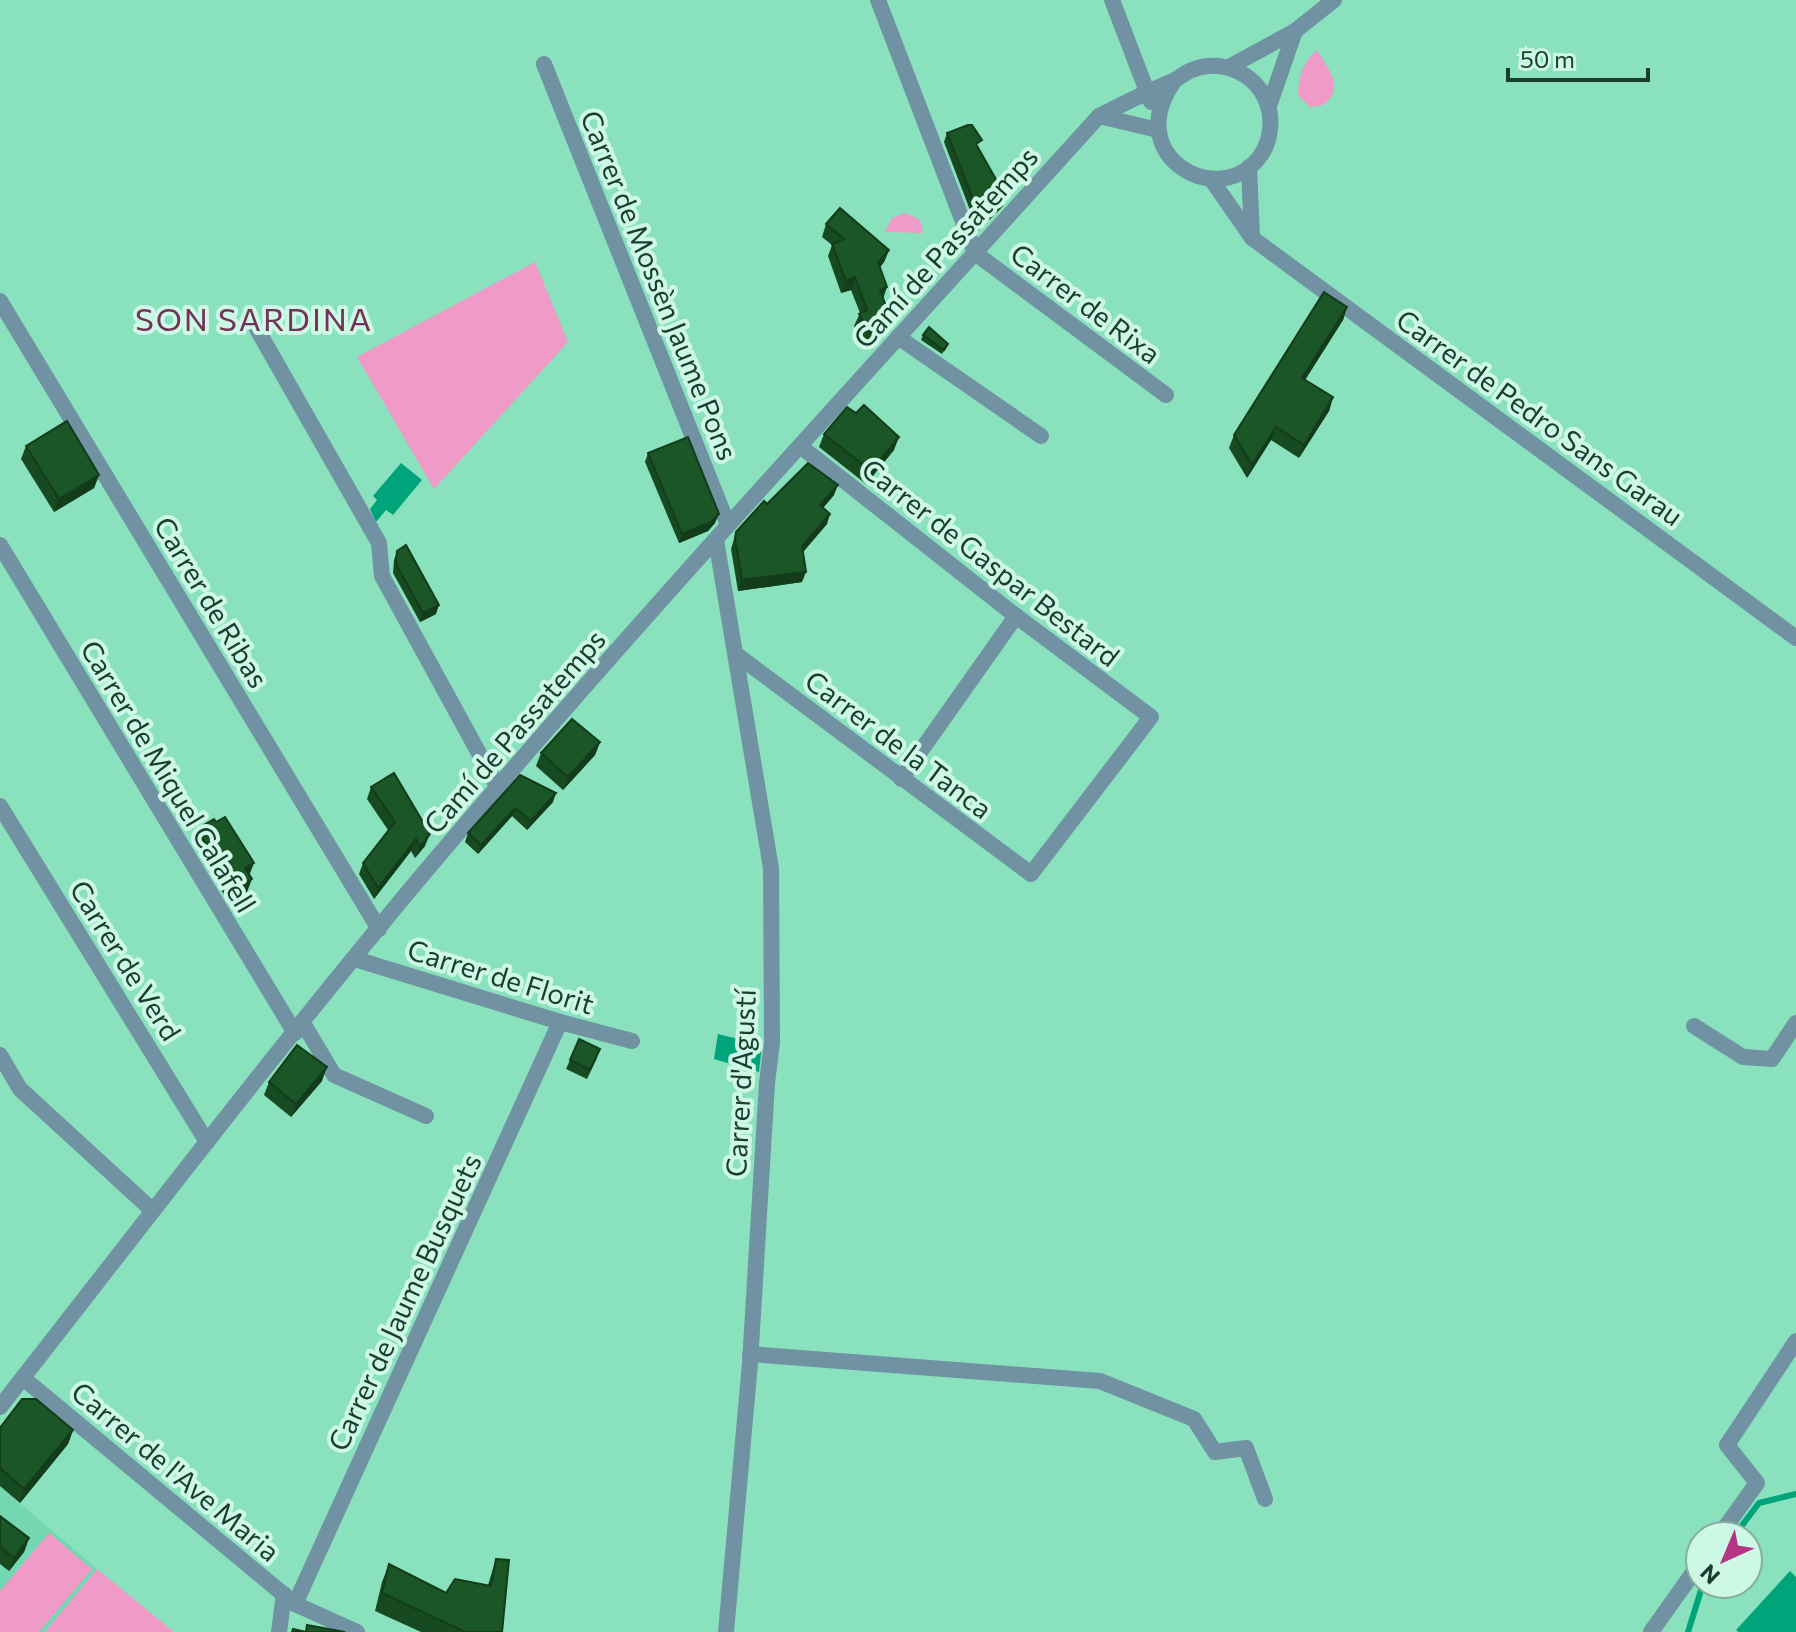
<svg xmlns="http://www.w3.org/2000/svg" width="1796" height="1632" font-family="Commissioner,sans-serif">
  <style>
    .built { fill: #75d7b2 }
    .green { fill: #f09ac8 }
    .water { fill: #00a47a }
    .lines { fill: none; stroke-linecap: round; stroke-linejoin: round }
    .stream { stroke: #00a47a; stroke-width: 6 }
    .minor { stroke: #7092a2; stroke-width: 16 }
    .wall { fill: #174a21 }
    .shaded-wall { fill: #133c1b }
    .building { fill: #1b5626; stroke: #133c1b; stroke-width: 2 }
    .labels { text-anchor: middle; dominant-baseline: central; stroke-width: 8; stroke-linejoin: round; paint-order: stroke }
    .street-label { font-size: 28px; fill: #193e31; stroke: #cef8e6 }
    .quarter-label { font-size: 32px; letter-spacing: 2px; fill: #723357; stroke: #cef8e6 }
  </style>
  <rect width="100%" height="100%" fill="#89e1be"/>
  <!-- built -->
  <polygon class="built" points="0,1486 97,1569 45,1632 0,1632"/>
  <!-- green -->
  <g class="green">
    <path d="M1317,50C1327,69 1347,87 1323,105L1310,107L1298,95C1299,77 1302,63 1317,50Z"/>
    <polygon points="906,213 920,220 923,233 885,232 892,218"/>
    <polygon points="535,262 568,342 434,489 357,357"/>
    <polygon points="49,1533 92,1569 39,1632 0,1632 0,1591"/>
    <polygon points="97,1569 174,1632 45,1632"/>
  </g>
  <!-- water -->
  <g class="water">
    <polygon points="401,463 422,480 393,515 386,510 376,522 370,509 377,500 373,496"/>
    <polygon points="718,1034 762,1045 759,1072 714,1059"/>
    <polygon points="1790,1571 1796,1577 1796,1632 1738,1632 1736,1630"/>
  </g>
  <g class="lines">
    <!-- stream -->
    <g class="stream">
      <polyline points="1734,1536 1759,1503 1796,1494"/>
      <polyline points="1688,1632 1703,1584"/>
    </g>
    <!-- minor -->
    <g class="minor">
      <polyline points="878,0 975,253 1166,395"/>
      <polyline points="1112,0 1151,102"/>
      <polyline points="544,64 728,525"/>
      <polyline points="1229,67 1295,31 1334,0"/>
      <polyline points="1269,106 1295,31"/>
      <polyline points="1099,116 1158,130"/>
      <polyline points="1249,167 1252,237"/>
      <polyline points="1211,179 1252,238 1796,638"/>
      <polyline points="0,301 379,929"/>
      <polyline points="257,329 379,543 382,576 498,788"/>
      <polyline points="898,337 1041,436"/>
      <polyline points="716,540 771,868 772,1042 767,1083 750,1363 726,1632"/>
      <polyline points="0,545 295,1033"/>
      <polyline points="737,655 1031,874 1151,717 1016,616 800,446"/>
      <polyline points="901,779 1016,616"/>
      <polyline points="0,806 207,1142"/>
      <polyline points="355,959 560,1022 632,1041"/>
      <polyline points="303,1023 334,1075 426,1116"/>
      <polyline points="1694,1026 1743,1057 1772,1059 1796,1023"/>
      <polyline points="0,1055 20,1089 152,1210"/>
      <polyline points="750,1354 1100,1381 1194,1419 1215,1452 1246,1448 1265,1499"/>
      <polyline points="23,1378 295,1604 357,1632"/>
      <path d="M0,1407C140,1228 278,1047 424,873C642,615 872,367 1099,116C1123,104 1146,92 1171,82C1178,79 1184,73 1192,70C1221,58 1256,73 1267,103C1273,119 1271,140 1261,155C1220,213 1119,156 1175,80"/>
      <polyline points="1719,1536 1757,1483 1727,1445 1796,1341"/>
      <polyline points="295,1604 560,1022"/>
      <polyline points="279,1632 284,1594"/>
      <polyline points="1651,1632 1700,1563"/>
    </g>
  </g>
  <!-- wall -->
  <g class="wall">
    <polygon points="947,133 979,149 1006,197 1003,206 978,231 944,142"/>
    <polygon points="826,224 889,250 884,262 880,267 886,329 870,348 854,335 856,330 854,326 860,313 851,290 841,293 828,256 832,245 822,237"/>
    <polygon points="1347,307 1343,320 1305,380 1333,397 1329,411 1299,458 1271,440 1247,478 1229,448 1234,435"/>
    <polygon points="923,335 946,348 942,354 921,340"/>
    <polygon points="824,434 894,450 866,484 819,447"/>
    <polygon points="26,446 99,475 94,488 54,512 21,459"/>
    <polygon points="648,453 715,523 708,531 679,543 645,462"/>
    <polygon points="834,495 823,508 827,524 803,551 802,582 738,591 731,549 736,532 767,504"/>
    <polygon points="397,551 436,614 420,622 393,573 394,560"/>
    <polygon points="600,742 595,755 563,790 536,766 541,753"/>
    <polygon points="520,775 553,802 527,830 512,816 478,854 465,842 468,833"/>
    <polygon points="371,787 425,846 415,858 411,851 374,899 359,874 363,863 388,830 367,799"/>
    <polygon points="197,829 249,874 247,892 229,903 193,842"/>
    <polygon points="597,1058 587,1079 566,1069 570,1060"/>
    <polygon points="322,1081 291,1117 264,1095 269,1082"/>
    <polygon points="0,1428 73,1430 68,1444 20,1503 0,1486"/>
    <polygon points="0,1516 29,1538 24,1552 9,1571 0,1564"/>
    <polygon points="496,1559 502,1632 421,1632 375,1611 382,1582 389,1564 446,1593 488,1585"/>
  </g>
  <!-- shaded-wall -->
  <g class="shaded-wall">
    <polygon points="1006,197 1003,206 978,231 982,222"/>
    <polygon points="889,250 884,262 874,275 878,262"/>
    <polygon points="855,277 851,290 841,293 846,281"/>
    <polygon points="887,287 883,299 880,290"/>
    <polygon points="1347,307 1343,320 1298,391 1302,378"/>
    <polygon points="890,317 886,329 870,348 874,336"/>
    <polygon points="1333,397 1329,411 1299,458 1304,445"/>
    <polygon points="1276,427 1271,440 1247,478 1252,465"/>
    <polygon points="899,437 894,450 866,484 871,471"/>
    <polygon points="99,475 94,488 54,512 59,499"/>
    <polygon points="838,485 834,495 816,516 820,505"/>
    <polygon points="719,514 715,523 708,531 679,543 682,534"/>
    <polygon points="830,514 827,524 799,557 802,546"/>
    <polygon points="806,572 802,582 738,591 742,580"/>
    <polygon points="439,605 436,614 420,622 423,613"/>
    <polygon points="600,742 595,755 563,790 568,777"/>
    <polygon points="556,793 553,802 527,830 531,821"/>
    <polygon points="515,808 512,816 478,854 481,845"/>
    <polygon points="430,834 425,846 415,858 420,847"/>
    <polygon points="416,839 411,851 374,899 378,888"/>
    <polygon points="254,863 249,876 245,868"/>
    <polygon points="252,879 247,892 229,903 234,890"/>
    <polygon points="327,1067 322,1081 291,1117 296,1104"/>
    <polygon points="73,1430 68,1444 20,1503 24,1489"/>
    <polygon points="29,1538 24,1552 9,1571 14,1558"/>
  </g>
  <!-- building -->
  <g class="building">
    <polygon points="968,125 972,125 982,140 976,144 1006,197 982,222 947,133"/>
    <polygon points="840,208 889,250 878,262 887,287 880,290 890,317 874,336 858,323 862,319 859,314 867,310 855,277 846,281 832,244 844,239 826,224"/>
    <polygon points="1324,292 1347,307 1302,378 1333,397 1304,445 1276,427 1252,465 1234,435"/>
    <polygon points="929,327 948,344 944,350 923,335"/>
    <polygon points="864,405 899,437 871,471 824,434 847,407 856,413"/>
    <polygon points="67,421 99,475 59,499 26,446"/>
    <polygon points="688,437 719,514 711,522 682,534 648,453"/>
    <polygon points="808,463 838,485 820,505 830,514 802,546 806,572 742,580 735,539 736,532 764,501 767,504"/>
    <polygon points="406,545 439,605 423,613 396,564 397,551"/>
    <polygon points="572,719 600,742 568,777 541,753"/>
    <polygon points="394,773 430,834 420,847 416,839 378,888 363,863 395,822 371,787"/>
    <polygon points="520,775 556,793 531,821 515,808 481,845 468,833"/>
    <polygon points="225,817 254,863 245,868 252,879 234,890 197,829 214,819 216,822"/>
    <polygon points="579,1039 600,1049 590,1070 570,1060"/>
    <polygon points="297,1045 327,1067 296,1104 269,1082"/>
    <polygon points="22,1399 36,1399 73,1430 24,1489 0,1468 0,1428"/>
    <polygon points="0,1516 29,1538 14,1558 0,1547"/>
    <polygon points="496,1559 509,1560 502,1632 465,1632 382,1593 389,1564 446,1593 455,1579 491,1586"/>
    <polygon points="307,1625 345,1632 292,1632 293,1629 306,1632"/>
  </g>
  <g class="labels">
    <!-- street labels -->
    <g class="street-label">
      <text transform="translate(945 247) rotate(-48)">Camí de Passatemps</text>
      <text transform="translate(660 285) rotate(68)">Carrer de Mossèn Jaume Pons</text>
      <text transform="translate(1086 303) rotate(37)">Carrer de Rixa</text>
      <text transform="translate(1540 417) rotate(36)">Carrer de Pedro Sans Garau</text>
      <text transform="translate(991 562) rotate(38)">Carrer de Gaspar Bestard</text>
      <text transform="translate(212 602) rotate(59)">Carrer de Ribas</text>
      <text transform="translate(514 731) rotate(-49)">Camí de Passatemps</text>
      <text transform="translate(899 744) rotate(37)">Carrer de la Tanca</text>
      <text transform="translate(169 776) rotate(59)">Carrer de Miquel Calafell</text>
      <text transform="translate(126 960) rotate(58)">Carrer de Verd</text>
      <text transform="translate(501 976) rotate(17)">Carrer de Florit</text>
      <text transform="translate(740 1083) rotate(-87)">Carrer d'Agustí</text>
      <text transform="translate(404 1302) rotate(-65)">Carrer de Jaume Busquets</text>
      <text transform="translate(176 1471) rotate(40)">Carrer de l'Ave Maria</text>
    </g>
    <!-- quarter labels -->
    <g class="quarter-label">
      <text x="254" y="318">SON SARDINA</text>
    </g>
  </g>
  <!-- north arrow -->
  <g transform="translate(1724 1560) rotate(224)"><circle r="38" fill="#cef8e6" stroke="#86ae9e" stroke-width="2"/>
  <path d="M0-6L14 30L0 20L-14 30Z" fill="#b43583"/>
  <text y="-12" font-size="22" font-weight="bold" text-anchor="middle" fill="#193e31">N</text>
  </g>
  <!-- scale -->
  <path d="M1508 68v12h140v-12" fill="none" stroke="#193e31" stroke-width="4"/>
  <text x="1520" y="68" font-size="24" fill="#193e31" stroke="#cef8e6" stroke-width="6" paint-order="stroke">50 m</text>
</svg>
